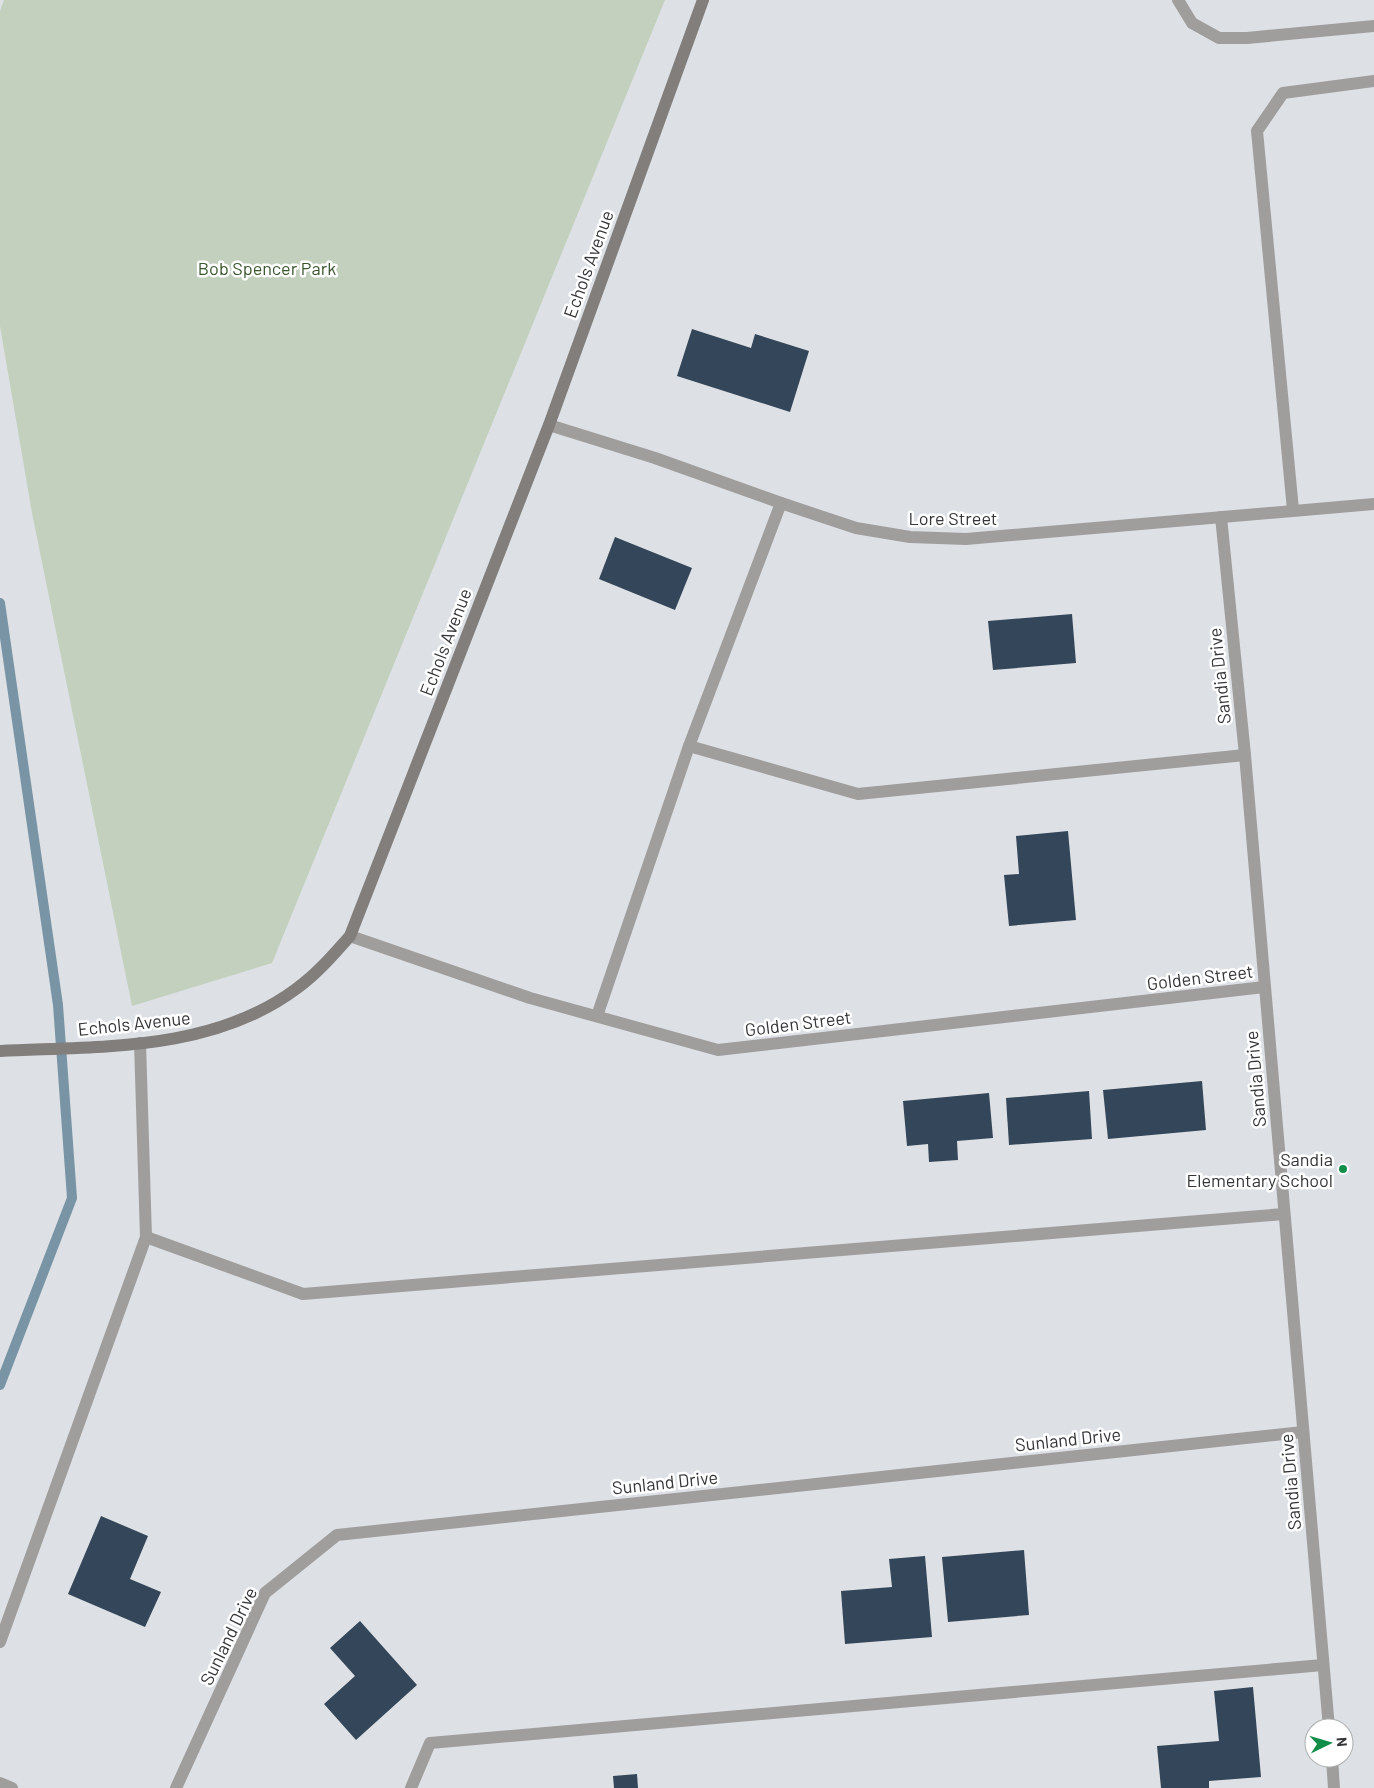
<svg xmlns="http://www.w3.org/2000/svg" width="1374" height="1788" font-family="Barlow,sans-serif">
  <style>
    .green { fill: #c2d0bd }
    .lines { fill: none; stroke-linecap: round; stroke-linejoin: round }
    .stream { stroke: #7994a5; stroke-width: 10 }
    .building { fill: #344659 }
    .lane { stroke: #a09e9d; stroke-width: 12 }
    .street { stroke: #a09e9d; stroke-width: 12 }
    .secondary { stroke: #817e7c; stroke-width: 12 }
    .poi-dot { fill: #108d48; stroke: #fff; stroke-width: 2 }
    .labels { text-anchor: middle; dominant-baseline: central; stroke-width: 5; stroke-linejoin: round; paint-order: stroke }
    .street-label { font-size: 18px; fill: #343637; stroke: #fff }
    .park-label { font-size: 18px; fill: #3a562f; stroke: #fff }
    .poi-label { font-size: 18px; fill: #343637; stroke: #fff; text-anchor: end }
  </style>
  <rect width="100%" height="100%" fill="#dde1e5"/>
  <!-- green -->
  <polygon class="green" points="4,0 665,0 272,963 132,1006 32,513 0,326 0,11"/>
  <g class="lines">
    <!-- stream -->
    <polyline class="stream" points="0,603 58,1005 72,1198 0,1385"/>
  </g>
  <!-- building -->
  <g class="building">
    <polygon points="692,329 751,348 755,334 809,351 790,412 677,376"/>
    <polygon points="615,537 692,568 675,610 599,579"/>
    <polygon points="1072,614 1076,663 993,670 988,621"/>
    <polygon points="1068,831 1076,920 1009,926 1004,875 1019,874 1016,836"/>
    <polygon points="1202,1081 1206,1130 1108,1139 1103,1090"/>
    <polygon points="1089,1091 1092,1139 1009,1145 1006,1098"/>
    <polygon points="989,1093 993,1138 957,1141 958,1160 929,1162 928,1144 907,1146 903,1101"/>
    <polygon points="101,1516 148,1536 130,1579 161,1592 145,1627 68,1594"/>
    <polygon points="1024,1550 1029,1615 948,1622 942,1557"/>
    <polygon points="925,1556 932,1637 845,1644 841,1591 892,1587 889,1559"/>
    <polygon points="360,1621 417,1685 356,1740 324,1704 355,1676 330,1648"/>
    <polygon points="1253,1687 1261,1777 1209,1781 1209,1788 1161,1788 1157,1746 1219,1741 1214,1691"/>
    <polygon points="637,1774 638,1788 614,1788 613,1776"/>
  </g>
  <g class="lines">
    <!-- lane -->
    <g class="lane">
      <polyline points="1178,0 1192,23 1219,38 1247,38 1374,26"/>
      <polyline points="1293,510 1257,131 1283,93 1374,81"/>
      <polyline points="689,746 858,794 1245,755"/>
      <polyline points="597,1016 689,746 781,503"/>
      <polyline points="146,1237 303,1294 1284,1214"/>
      <polyline points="0,1642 146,1237 140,1043"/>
      <polyline points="411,1788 430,1743 1323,1665"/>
    </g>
    <!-- street -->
    <g class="street">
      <polyline points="549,425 655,458 781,503 856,528 910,537 966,539 1374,504"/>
      <polyline points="1221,517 1245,755 1329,1728"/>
      <polyline points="350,936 530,998 718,1050 1264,987"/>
      <polyline points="1332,1758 1334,1788"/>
      <polyline points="0,1783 12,1788"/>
      <polyline points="176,1788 265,1593 337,1535 1303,1432"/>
    </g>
    <!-- secondary -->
    <path class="secondary" d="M0,1051C100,1046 211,1052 296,989C317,974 333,955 350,936L549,425L703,0"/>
  </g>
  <!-- markers -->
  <circle class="poi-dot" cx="1343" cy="1169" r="5"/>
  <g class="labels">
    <!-- street labels -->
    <g class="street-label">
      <text transform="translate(588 264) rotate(-70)">Echols Avenue</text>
      <text x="953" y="518">Lore Street</text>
      <text transform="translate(445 642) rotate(-69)">Echols Avenue</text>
      <text transform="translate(1219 676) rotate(-96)">Sandia Drive</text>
      <text transform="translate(1200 977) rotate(-7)">Golden Street</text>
      <text transform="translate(134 1023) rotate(-6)">Echols Avenue</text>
      <text transform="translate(798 1023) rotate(-7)">Golden Street</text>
      <text transform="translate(1255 1079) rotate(-95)">Sandia Drive</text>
      <text transform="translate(1068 1439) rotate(-6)">Sunland Drive</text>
      <text transform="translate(665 1482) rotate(-6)">Sunland Drive</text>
      <text transform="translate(1290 1482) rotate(-95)">Sandia Drive</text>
      <text transform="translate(228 1636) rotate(-64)">Sunland Drive</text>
    </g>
    <!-- park labels -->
    <g class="park-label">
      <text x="267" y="268">Bob Spencer Park</text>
    </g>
    <!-- poi labels -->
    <g class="poi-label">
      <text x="1333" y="1159">Sandia<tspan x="1333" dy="21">Elementary School</tspan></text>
    </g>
  </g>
  <!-- north arrow -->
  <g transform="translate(1329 1743) rotate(85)"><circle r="24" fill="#ffffff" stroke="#aeafaf"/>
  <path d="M0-4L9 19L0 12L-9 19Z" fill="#108d48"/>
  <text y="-8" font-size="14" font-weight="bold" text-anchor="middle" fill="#343637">N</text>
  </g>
</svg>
